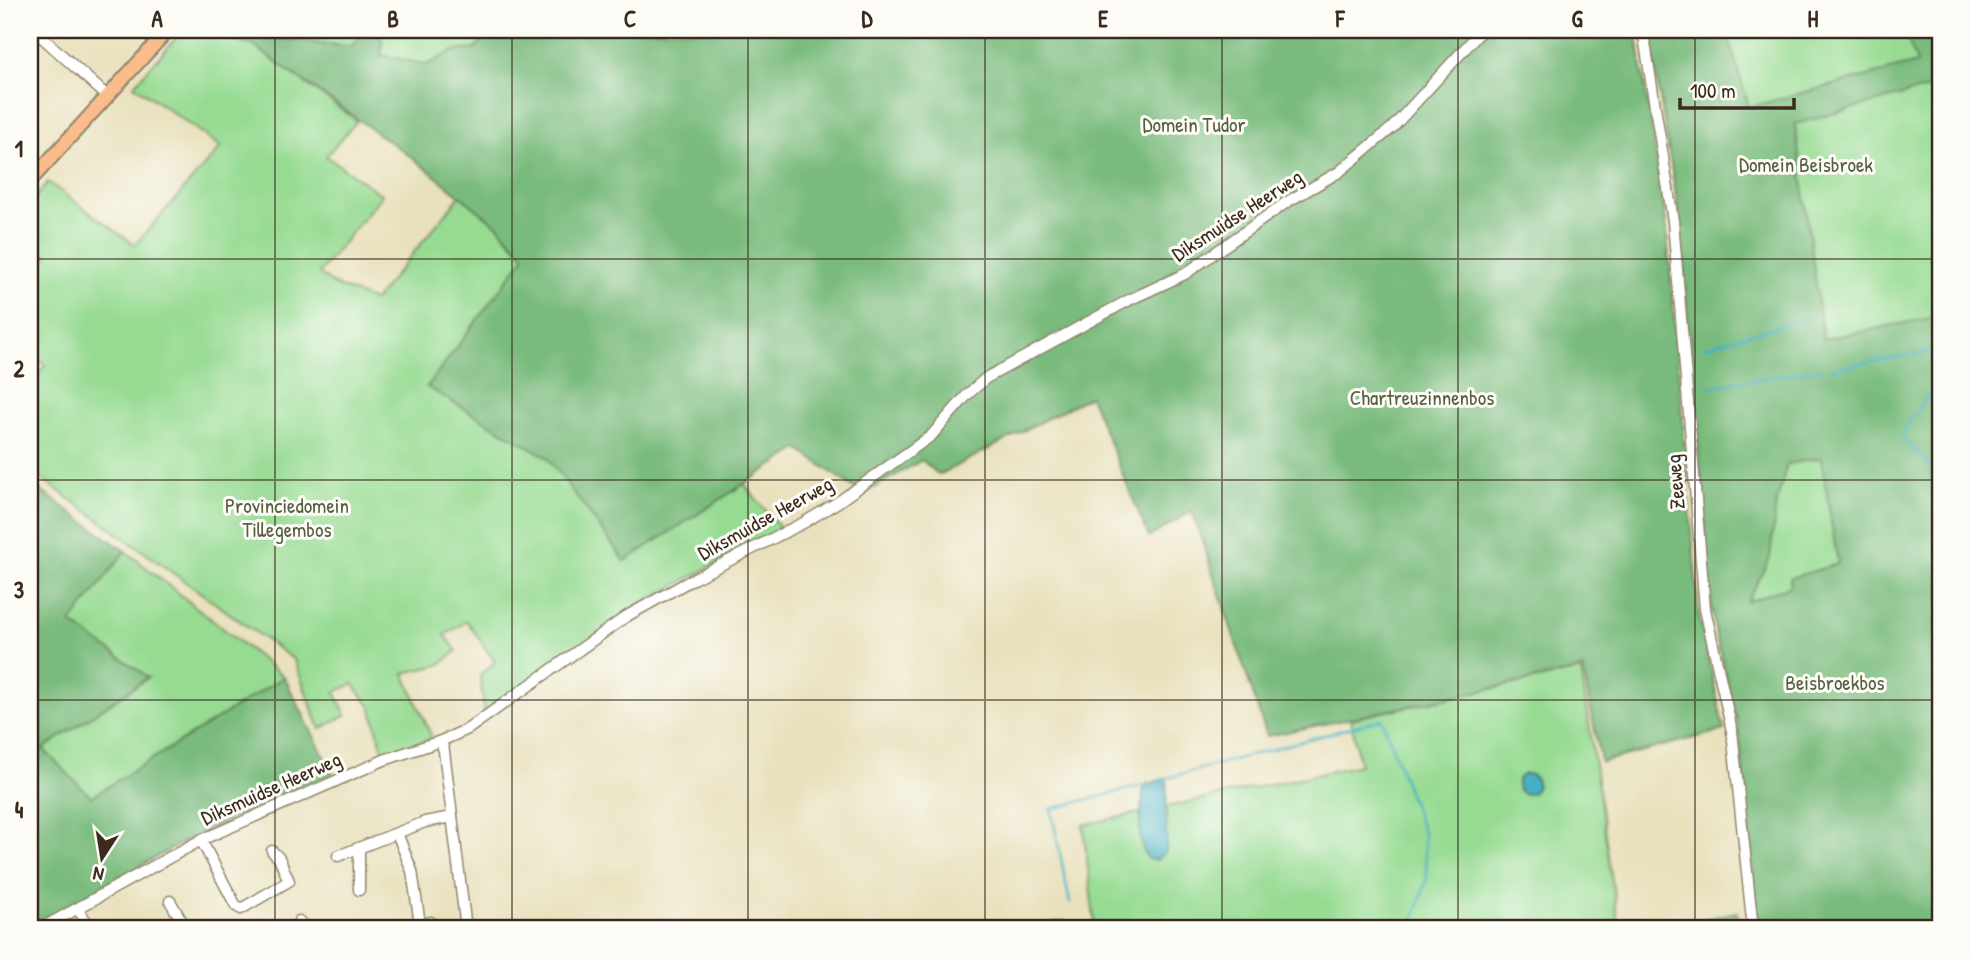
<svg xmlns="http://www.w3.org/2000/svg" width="1970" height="959" font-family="'Patrick Hand',sans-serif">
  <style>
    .green { fill: #97db93; stroke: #698258; stroke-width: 2 }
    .forest { fill: #79bb7d; stroke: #5a724e; stroke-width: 2; fill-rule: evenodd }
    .water { fill: #45b0c3; stroke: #406d70; stroke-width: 2 }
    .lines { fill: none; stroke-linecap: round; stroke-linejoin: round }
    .stream { stroke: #45b0c3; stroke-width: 2.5 }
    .minor-casing { stroke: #92866e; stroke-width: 13 }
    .major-casing { stroke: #92866e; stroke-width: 16 }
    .minor { stroke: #fff; stroke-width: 10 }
    .major { stroke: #f9bc8a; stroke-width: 12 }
    .grid { fill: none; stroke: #3b2a1e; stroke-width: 2; stroke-opacity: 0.55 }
    .labels { text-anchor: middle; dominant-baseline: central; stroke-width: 6; stroke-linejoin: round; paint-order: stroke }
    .park-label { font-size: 21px; fill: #575f41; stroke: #fdfcf7 }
    .street-label { font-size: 21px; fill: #3b2a1e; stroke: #fdfcf7 }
    .neatline { fill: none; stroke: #3b2a1e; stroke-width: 2.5 }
    .grid-label { font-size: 23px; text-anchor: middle; font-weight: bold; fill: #3b2a1e }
  </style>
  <rect width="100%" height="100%" fill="#fdfcf7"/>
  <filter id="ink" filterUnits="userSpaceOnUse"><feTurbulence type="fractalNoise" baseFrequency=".0143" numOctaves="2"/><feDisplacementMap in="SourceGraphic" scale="14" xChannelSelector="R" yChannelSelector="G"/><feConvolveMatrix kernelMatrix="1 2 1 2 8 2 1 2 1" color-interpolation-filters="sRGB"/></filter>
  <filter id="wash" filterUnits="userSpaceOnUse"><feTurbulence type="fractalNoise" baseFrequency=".00686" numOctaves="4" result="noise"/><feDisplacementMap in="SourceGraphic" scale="28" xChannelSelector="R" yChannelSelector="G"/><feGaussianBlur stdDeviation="1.57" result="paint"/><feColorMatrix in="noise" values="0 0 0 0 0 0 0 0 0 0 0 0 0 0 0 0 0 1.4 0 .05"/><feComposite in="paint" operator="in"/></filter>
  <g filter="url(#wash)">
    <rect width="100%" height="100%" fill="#e9e1be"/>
    <!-- green -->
    <g class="green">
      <polygon points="271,30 302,30 306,33 309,30 369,30 360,36 351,47 266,37"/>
      <polygon points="377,30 486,30 476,49 453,51 427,65 381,55 382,40"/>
      <polygon points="1649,30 1940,30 1940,929 1759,929 1738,726 1716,636 1711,603 1680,220"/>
      <polygon points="181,32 251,44 357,121 326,156 382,195 319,273 333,284 374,301 460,196 498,226 525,257 427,387 547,457 625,561 744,484 781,529 644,602 484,713 480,675 495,662 467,621 445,635 457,651 439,665 404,673 432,738 384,754 371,707 353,684 335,692 346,715 320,729 294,660 30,470 30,385 45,365 30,354 30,275 48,255 30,242 30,204 48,182 135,245 221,147 134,85"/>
      <polygon points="125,551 284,677 91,797 43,749 148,678 71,623"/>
      <polygon points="1581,670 1619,929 1095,929 1083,825 1360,765 1351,719"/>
      <polygon points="1737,912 1739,929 1657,929"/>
      <polygon points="1064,921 1066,929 1016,929"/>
    </g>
    <!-- forest -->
    <g class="forest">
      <path d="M183,30H271L267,37L351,47C359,37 364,30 377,30L382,40L381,55L427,65L453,51L476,49L486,30H1636L1666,221L1699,616L1724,730L1601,762L1583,669L1267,736L1192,511L1149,537L1090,396L939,475L922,460L863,494L798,449L625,561L547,457L427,387L525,256L498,226L414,159L251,44L181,32Z"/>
      <path d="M1649,30H1726L1749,107L1917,63L1904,30H1940V85L1795,124L1823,339L1940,316V929H1759L1738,726L1716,636L1711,603L1680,220ZM1821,458L1838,564L1790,578V586L1747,602L1770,558L1776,504L1787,464Z"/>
      <polygon points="30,483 125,551 71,623 148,677 43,749 91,797 284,677 333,774 200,833 30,927"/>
    </g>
    <!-- water -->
    <g class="water">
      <circle cx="1527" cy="784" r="10"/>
      <path d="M1167,778L1166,851L1157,860L1148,859C1134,840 1142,807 1144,785Z"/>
    </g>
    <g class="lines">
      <!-- stream -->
      <g class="stream">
        <polyline points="1704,347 1811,317"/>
        <polyline points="1831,369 1940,350"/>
        <polyline points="1940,378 1903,431 1903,439 1936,472 1940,479"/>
        <polyline points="1708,387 1819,369"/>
        <polyline points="1164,779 1382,719 1423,832 1427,878 1411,929"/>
        <polyline points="1070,903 1051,809 1145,785"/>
        <polyline points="1075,922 1077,929"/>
      </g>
    </g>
  </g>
  <g filter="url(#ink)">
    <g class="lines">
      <!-- minor casing -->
      <g class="minor-casing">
        <g id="minor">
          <polyline points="34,30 107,96"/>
          <polyline points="1643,30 1673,221 1705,609 1732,731 1753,929"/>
          <polyline points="441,741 444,751 466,929"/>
          <polyline points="397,833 412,871 420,924"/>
          <polyline points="201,840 236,906 241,909 289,881 279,858 272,851"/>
          <polyline points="359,848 359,890"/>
          <polyline points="338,856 425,822 452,817"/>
          <polyline points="170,901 184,925 183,929"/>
          <polyline points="78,909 91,929"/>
          <polyline points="299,921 306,929"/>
          <polyline points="126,926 129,929"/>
          <polyline points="40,929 201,840 384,760 441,741 468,729 627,616 695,578 805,522 838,502 931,436 967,395 986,378 1129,300 1185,274 1287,202 1339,172 1393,127 1482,30"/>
          <polyline points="404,929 431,922"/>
        </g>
      </g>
      <!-- major casing -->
      <g class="major-casing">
        <polyline id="major" points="30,181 168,30"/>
      </g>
      <!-- minor -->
      <use href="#minor" class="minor"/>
      <!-- major -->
      <use href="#major" class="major"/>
    </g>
  </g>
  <!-- grid -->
  <path class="grid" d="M275,30V929M512,30V929M748,30V929M985,30V929M1222,30V929M1458,30V929M1695,30V929M30,259H1940M30,480H1940M30,700H1940"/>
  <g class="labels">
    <!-- park labels -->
    <g class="park-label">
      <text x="1194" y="124">Domein Tudor</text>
      <text x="1806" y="164">Domein Beisbroek</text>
      <text x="1422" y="397">Chartreuzinnenbos</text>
      <text x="287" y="505">Provinciedomein<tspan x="287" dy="24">Tillegembos</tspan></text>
      <text x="1835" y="682">Beisbroekbos</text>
    </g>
    <!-- street labels -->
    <g class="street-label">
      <text transform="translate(1237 215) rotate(-33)">Diksmuidse Heerweg</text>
      <text transform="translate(1675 482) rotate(-95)">Zeeweg</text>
      <text transform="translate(765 518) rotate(-29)">Diksmuidse Heerweg</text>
      <text transform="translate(271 788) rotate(-24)">Diksmuidse Heerweg</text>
    </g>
  </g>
  <!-- margin -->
  <rect width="1970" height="959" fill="none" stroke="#fdfcf7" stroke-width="77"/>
  <!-- north arrow -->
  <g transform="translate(102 858) rotate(192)" stroke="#fdfcf7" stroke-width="5" paint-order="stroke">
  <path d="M0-5L12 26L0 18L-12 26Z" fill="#3b2a1e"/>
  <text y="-10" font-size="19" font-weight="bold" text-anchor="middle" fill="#3b2a1e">N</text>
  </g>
  <!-- scale -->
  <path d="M1680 98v10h114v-10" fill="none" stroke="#3b2a1e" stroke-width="3.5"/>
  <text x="1690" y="98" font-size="21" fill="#3b2a1e" stroke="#fdfcf7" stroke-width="5" paint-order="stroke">100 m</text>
  <rect x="38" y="38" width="1894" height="882" class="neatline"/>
  <g class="grid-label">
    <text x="157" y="27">A</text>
    <text x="393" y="27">B</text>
    <text x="630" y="27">C</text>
    <text x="867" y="27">D</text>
    <text x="1103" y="27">E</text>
    <text x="1340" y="27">F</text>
    <text x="1577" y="27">G</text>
    <text x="1813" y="27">H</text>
    <text x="19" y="157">1</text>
    <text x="19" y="377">2</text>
    <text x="19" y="598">3</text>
    <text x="19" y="818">4</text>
  </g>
</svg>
